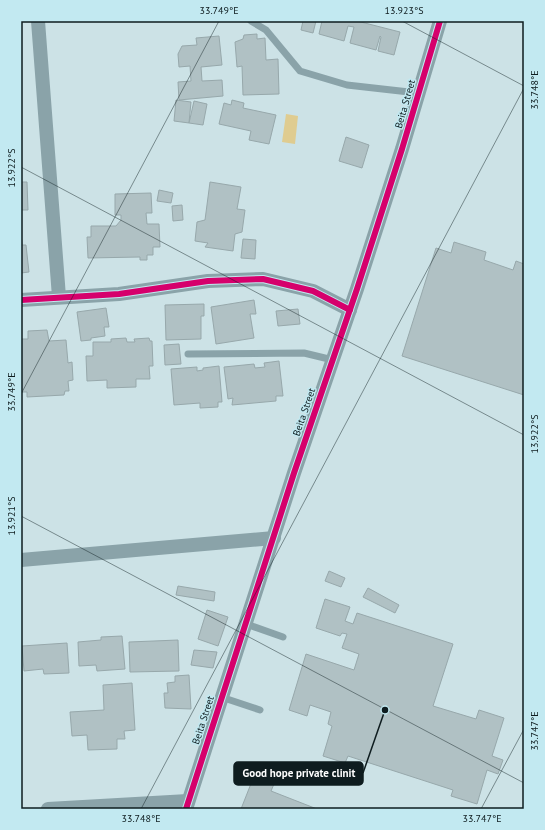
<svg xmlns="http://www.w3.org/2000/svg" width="545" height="830" font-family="'PT Sans',sans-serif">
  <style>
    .water { fill: #dfcc90 }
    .building { fill: #b0c1c4; stroke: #97a8ab }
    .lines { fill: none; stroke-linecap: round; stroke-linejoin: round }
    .lane { stroke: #8aa3a9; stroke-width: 7 }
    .street { stroke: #8aa3a9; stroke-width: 14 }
    .cycleway-casing { stroke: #c2e9f1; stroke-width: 8 }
    .cycleway { stroke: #d6006c; stroke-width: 6 }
    .ticks { fill: none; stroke: #0e1c1f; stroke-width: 1; stroke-opacity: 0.45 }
    .labels { text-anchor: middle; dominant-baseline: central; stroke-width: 3; stroke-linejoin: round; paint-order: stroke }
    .street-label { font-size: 10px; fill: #0e1c1f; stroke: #c2e9f1 }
    .leader { fill: none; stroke: #0e1c1f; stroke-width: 1.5 }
    .callout-dot { fill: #0e1c1f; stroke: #c2e9f1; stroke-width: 1.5 }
    .callout { fill: #0e1c1f; stroke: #0e1c1f; stroke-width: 1.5 }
    .callout-label { font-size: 11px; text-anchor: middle; font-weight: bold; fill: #fff }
    .neatline { fill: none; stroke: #0e1c1f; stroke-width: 1.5 }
    .ticks-label { font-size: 10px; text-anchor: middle; fill: #0e1c1f }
  </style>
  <rect width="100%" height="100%" fill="#cce2e6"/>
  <!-- water -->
  <polygon class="water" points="286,114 298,116 295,144 282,142"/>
  <!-- building -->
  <g class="building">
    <polygon points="303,21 316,21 313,33 301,30"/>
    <polygon points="322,21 357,21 400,32 394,55 378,51 381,37 380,36 376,50 350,43 354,27 348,26 344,41 319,34"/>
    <polygon points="257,34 257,39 265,38 266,60 278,59 279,94 243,95 242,66 237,67 235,42 243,39 244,35"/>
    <polygon points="219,36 222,65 201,67 202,81 222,80 223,96 179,100 178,82 191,81 190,66 179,67 178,54 182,46 197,45 196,38"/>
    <polygon points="176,100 191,102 189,123 174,121"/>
    <polygon points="232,100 244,103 243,108 276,115 269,144 249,140 251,131 219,124 224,103 231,105"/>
    <polygon points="194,101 207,104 203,125 189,123"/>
    <polygon points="346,137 369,145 362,168 339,161"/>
    <polygon points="21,182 27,182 28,210 21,210"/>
    <polygon points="210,182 241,187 237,209 245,210 242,232 235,234 233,251 205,247 208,243 195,241 197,222 205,220"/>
    <polygon points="159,190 173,193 171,203 157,201"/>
    <polygon points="151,193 152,213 146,213 147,224 159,224 160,247 153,247 153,255 147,255 147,260 140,260 140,257 88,258 87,237 91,237 91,226 116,226 121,220 121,215 115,215 115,194"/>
    <polygon points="182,205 183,220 173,221 172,206"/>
    <polygon points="21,232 22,245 26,245 29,272 21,273"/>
    <polygon points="243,239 256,240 255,259 241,258"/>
    <polygon points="454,242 486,252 484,260 513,270 516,261 524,264 524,395 402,356 436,248 451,253"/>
    <polygon points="254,300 256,314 250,314 254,338 216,344 211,307"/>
    <polygon points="204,304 204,316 201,316 201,339 166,340 165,305"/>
    <polygon points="106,308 109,327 104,327 105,336 91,338 91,340 81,341 77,312"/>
    <polygon points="298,309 300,324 278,326 276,311"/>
    <polygon points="47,330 49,341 66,340 68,363 72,362 73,380 68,381 69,391 65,391 64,395 27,397 27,392 21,392 21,339 28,339 28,331"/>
    <polygon points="126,338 127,342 135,342 134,339 149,338 150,341 152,341 153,366 149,366 150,379 136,379 136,387 107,388 107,380 87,381 86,356 93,356 93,342 111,342 111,339"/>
    <polygon points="179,344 181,364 165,365 164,345"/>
    <polygon points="279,361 283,396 276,396 276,401 232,405 233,398 228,399 224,367 254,364 255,368 265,367 264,363"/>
    <polygon points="219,366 222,402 218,402 218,407 200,408 200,403 174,405 171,369 197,367 197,371 203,370 203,368"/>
    <polygon points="329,571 345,578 341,587 325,581"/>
    <polygon points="178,586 215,592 214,601 176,595"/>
    <polygon points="368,588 399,605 395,613 363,597"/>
    <polygon points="325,599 350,607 345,621 353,624 357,613 453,644 433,706 476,719 479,710 504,718 492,756 503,760 498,774 487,770 477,804 451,796 453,790 348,756 345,763 323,756 332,726 328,724 331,712 310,705 307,716 289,710 306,654 354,670 359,654 342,648 347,634 342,633 340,636 316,628"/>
    <polygon points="207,610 228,617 218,646 198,639"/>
    <polygon points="122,636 125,669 97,671 96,665 79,666 78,642 101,640 101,637"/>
    <polygon points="178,640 179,671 130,672 129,642"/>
    <polygon points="67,643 69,673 44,674 43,669 24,671 22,646"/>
    <polygon points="194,650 217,652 213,668 191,665"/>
    <polygon points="189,675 191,709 165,708 164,693 168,693 167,683 175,682 175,676"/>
    <polygon points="132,683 135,730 124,731 125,739 117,739 117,749 88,750 87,735 72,736 70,712 104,710 103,685"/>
    <polygon points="254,776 274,784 271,791 317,809 241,809"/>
  </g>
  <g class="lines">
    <!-- lane -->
    <g class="lane">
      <polyline points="251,21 266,30 300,71 347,85 418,93"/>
      <polyline points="188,354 304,353 333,360"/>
      <polyline points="246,624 283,637"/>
      <polyline points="221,697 260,710"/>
    </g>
    <!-- street -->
    <g class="street">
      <polyline points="38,21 59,297"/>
      <polyline points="21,300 119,294 208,281 263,279 313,291 350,310"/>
      <polyline points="21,560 274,538"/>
      <polyline points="48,809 188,801"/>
      <polyline points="186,809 294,473 357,289 402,149 440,21"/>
    </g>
    <!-- cycleway casing -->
    <g class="cycleway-casing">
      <g id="cycleway">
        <polyline points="21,300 119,294 208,281 263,279 313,291 350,310"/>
        <polyline points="186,809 294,473 357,289 402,149 440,21"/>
      </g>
    </g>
    <!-- cycleway -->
    <use href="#cycleway" class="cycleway"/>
  </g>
  <!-- ticks -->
  <path class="ticks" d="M402,21L524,86M21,167L524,435M21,394L219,21M21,516L524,783M141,809L524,88M481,809L524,729"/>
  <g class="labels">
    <!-- street labels -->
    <g class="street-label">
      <text transform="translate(405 104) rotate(-74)">Beita Street</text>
      <text transform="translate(304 412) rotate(-71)">Beita Street</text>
      <text transform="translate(203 720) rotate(-72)">Beita Street</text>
    </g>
  </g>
  <!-- callouts -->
  <path class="leader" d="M385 710L363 773"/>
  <circle class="callout-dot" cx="385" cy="710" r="4"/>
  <rect class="callout" x="234" y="762" width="129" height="23" rx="4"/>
  <g class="callout-label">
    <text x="299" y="777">Good hope private clinit</text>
  </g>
  <!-- border -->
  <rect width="545" height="830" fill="none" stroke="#c2e9f1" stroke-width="44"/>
  <rect x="22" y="22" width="501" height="786" class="neatline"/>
  <g class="ticks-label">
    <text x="219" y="14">33.749°E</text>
    <text x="404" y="14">13.923°S</text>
    <text transform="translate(534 90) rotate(-90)" y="4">33.748°E</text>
    <text transform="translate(11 168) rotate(-90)" y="4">13.922°S</text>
    <text transform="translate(11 392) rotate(-90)" y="4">33.749°E</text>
    <text transform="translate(534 434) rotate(-90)" y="4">13.922°S</text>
    <text transform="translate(11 516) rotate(-90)" y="4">13.921°S</text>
    <text transform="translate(534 731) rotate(-90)" y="4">33.747°E</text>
    <text x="141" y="822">33.748°E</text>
    <text x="482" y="822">33.747°E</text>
  </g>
</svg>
